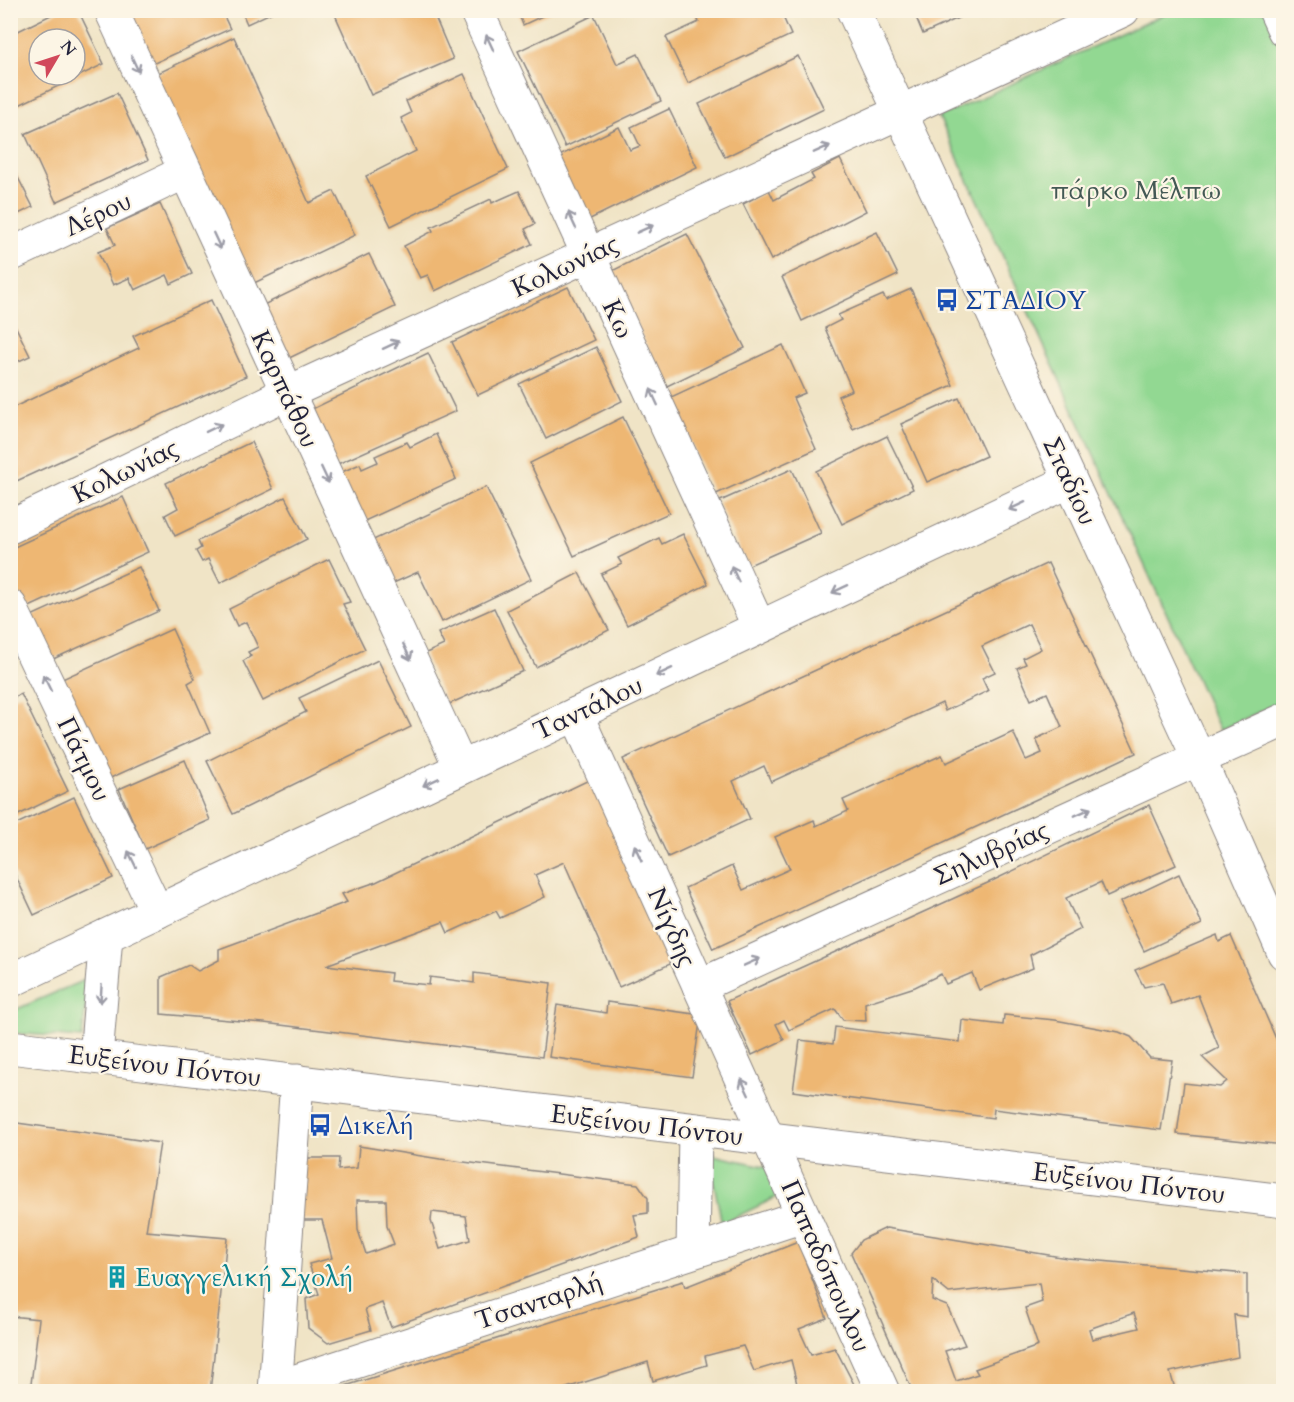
<svg xmlns="http://www.w3.org/2000/svg" width="1294" height="1402" font-family="Cardo,serif">
  <style>
    .green { fill: #92d892; stroke: #5a7d66; stroke-width: 1.5 }
    .building { fill: #eeb773; fill-rule: evenodd }
    .lines { fill: none; stroke-linecap: round; stroke-linejoin: round }
    .minor-casing { stroke: #898380; stroke-width: 35 }
    .minor { stroke: #fff; stroke-width: 33 }
    .oneway { stroke: #9c9ca7 }
    .labels { text-anchor: middle; dominant-baseline: central; stroke-width: 4.5; stroke-linejoin: round; paint-order: stroke }
    .park-label { font-size: 26px; fill: #445955; stroke: #fcf5e5 }
    .street-label { font-size: 26px; fill: #22223b; stroke: #fcf5e5 }
    .transit-label { font-size: 26px; fill: #164399; stroke: #fcf5e5; text-anchor: start }
    .culture-label { font-size: 26px; fill: #0d838f; stroke: #fcf5e5; text-anchor: start }
  </style>
  <rect width="100%" height="100%" fill="#fcf5e5"/>
  <filter id="ink" filterUnits="userSpaceOnUse"><feTurbulence type="fractalNoise" baseFrequency=".0167" numOctaves="2"/><feDisplacementMap in="SourceGraphic" scale="12" xChannelSelector="R" yChannelSelector="G"/><feConvolveMatrix kernelMatrix="1 2 1 2 8 2 1 2 1" color-interpolation-filters="sRGB"/></filter>
  <filter id="wash" filterUnits="userSpaceOnUse"><feTurbulence type="fractalNoise" baseFrequency=".008" numOctaves="4" result="noise"/><feDisplacementMap in="SourceGraphic" scale="24" xChannelSelector="R" yChannelSelector="G"/><feGaussianBlur stdDeviation="1.35" result="paint"/><feColorMatrix in="noise" values="0 0 0 0 0 0 0 0 0 0 0 0 0 0 0 0 0 1.4 0 .05"/><feComposite in="paint" operator="in"/></filter>
  <g filter="url(#wash)">
    <rect width="100%" height="100%" fill="#f0e4c6"/>
    <!-- green -->
    <g class="green">
      <polygon points="1171,11 1268,11 1284,44 1283,701 1220,730 939,117"/>
      <polygon points="89,978 82,1038 11,1033 10,1012"/>
      <polygon points="708,1154 768,1167 779,1196 722,1224"/>
    </g>
    <g id="blocks">
      <!-- building -->
      <g class="building">
        <path d="M61,10H78L104,64L17,106L10,94V35ZM39,39H75V75H39Z"/>
        <polygon points="125,10 221,10 230,29 150,65"/>
        <polygon points="241,10 277,10 247,24"/>
        <polygon points="333,10 432,10 453,59 371,95"/>
        <polygon points="517,10 555,10 523,25"/>
        <polygon points="693,10 780,10 791,35 688,83 666,37 699,22"/>
        <polygon points="913,10 976,10 923,34"/>
        <polygon points="594,15 617,64 638,54 661,101 565,147 518,51"/>
        <polygon points="234,37 309,203 334,191 355,235 252,284 152,76"/>
        <polygon points="798,56 824,109 725,157 699,104"/>
        <polygon points="464,74 508,169 391,226 366,176 416,151 401,118 411,113 406,101"/>
        <polygon points="117,93 148,160 56,202 25,134"/>
        <polygon points="669,109 697,167 584,222 553,159 619,127 630,150 640,146 631,127"/>
        <polygon points="840,159 866,211 771,260 743,204 769,190 774,200 814,179 811,174"/>
        <polygon points="10,162 33,207 10,218"/>
        <polygon points="519,191 535,224 525,229 532,244 435,291 428,275 420,278 404,246 433,231 431,227 491,199 492,203"/>
        <polygon points="160,204 192,274 171,284 167,275 135,290 129,278 113,285 98,252 115,245 107,228"/>
        <polygon points="877,232 898,275 802,321 782,277"/>
        <polygon points="687,234 745,348 667,386 610,272"/>
        <polygon points="369,254 395,307 281,362 255,309"/>
        <polygon points="568,287 594,340 478,395 452,342"/>
        <polygon points="911,289 953,385 853,429 838,396 852,390 825,328 841,320 838,315 883,295 886,300"/>
        <polygon points="211,300 246,376 10,484 10,409 139,348 133,336"/>
        <polygon points="10,315 30,356 10,365"/>
        <polygon points="783,345 805,393 793,398 816,449 714,495 671,397"/>
        <polygon points="596,347 622,401 546,439 519,384"/>
        <polygon points="428,353 456,411 331,467 306,412"/>
        <polygon points="959,398 986,456 927,482 901,424"/>
        <polygon points="623,417 669,513 574,556 530,463"/>
        <polygon points="436,434 456,479 358,524 335,475 360,464 362,469 378,462 375,456 407,442 410,447"/>
        <polygon points="887,436 913,489 842,524 816,471"/>
        <polygon points="251,442 273,489 175,536 165,515 178,508 166,483"/>
        <polygon points="792,469 821,533 747,566 718,502"/>
        <polygon points="486,487 531,579 442,622 418,572 389,585 369,542"/>
        <polygon points="123,497 148,552 25,609 10,578 10,549"/>
        <polygon points="285,497 307,539 220,583 208,559 202,562 196,551 201,548 198,541"/>
        <polygon points="683,534 708,584 627,625 601,574 622,564 618,558 659,538 662,544"/>
        <polygon points="329,559 350,602 343,604 365,649 263,701 243,661 251,656 248,652 258,647 246,622 237,626 229,609"/>
        <polygon points="1048,563 1136,753 713,949 685,888 732,866 743,890 790,869 775,837 814,820 816,826 848,811 843,800 942,755 946,763 1013,732 1026,760 1042,753 1036,739 1062,727 1047,693 1031,700 1017,668 1026,664 1023,658 1041,649 1029,624 982,646 995,672 982,678 988,691 945,711 942,703 771,782 764,766 733,781 750,819 668,857 623,759"/>
        <polygon points="139,567 159,611 51,660 31,616"/>
        <polygon points="579,573 609,630 536,667 507,610"/>
        <polygon points="494,608 523,671 447,705 424,654 444,645 438,633"/>
        <polygon points="172,629 195,679 188,683 210,733 106,780 60,680"/>
        <polygon points="378,660 411,727 233,814 207,761 306,712 299,698"/>
        <polygon points="21,694 68,791 10,819 10,699"/>
        <polygon points="185,760 210,820 145,849 119,789"/>
        <polygon points="593,778 677,961 619,987 564,862 535,875 545,897 500,918 496,911 448,933 443,922 326,965 391,973 390,981 429,985 430,977 474,983 474,973 551,983 542,1057 264,1023 161,1014 161,977 189,965 198,971 219,960 219,949 347,902 342,894 376,882"/>
        <polygon points="74,797 113,878 34,915 10,864 10,827"/>
        <polygon points="1149,805 1176,865 1107,896 1101,882 1066,898 1081,929 1030,955 1033,968 979,990 972,973 946,984 941,974 915,987 865,1003 866,1021 843,1020 835,1009 789,1030 784,1020 776,1024 784,1040 752,1055 727,1001 992,881"/>
        <polygon points="1179,874 1202,924 1144,951 1120,902"/>
        <polygon points="1217,935 1219,942 1231,936 1284,1057 1284,1145 1177,1134 1184,1083 1220,1087 1227,1081 1202,1057 1219,1048 1198,995 1171,1004 1163,983 1144,987 1135,970"/>
        <polygon points="607,1002 701,1015 692,1077 549,1057 557,1005 606,1013"/>
        <polygon points="1004,1015 1055,1020 1119,1032 1131,1037 1150,1058 1172,1060 1161,1130 994,1109 993,1118 793,1091 800,1040 833,1044 835,1027 960,1042 962,1020 1003,1025"/>
        <polygon points="10,1122 160,1143 146,1231 227,1238 210,1392 30,1392 39,1319 10,1316"/>
        <path d="M359,1146L440,1159L638,1184L648,1198V1213L634,1215L639,1237L391,1327L382,1303L365,1309L371,1330L328,1343L308,1328L306,1299L319,1294L309,1264L332,1258L322,1220H300V1158H339L338,1170L357,1168ZM357,1200H386L387,1226L394,1244L366,1254L358,1230ZM432,1212L466,1216L470,1240L440,1249L431,1221Z"/>
        <path d="M886,1228L1067,1258L1247,1274V1317L1234,1315L1238,1357L1170,1372L1176,1392H913L851,1253L861,1240ZM933,1280L949,1293L1039,1283L1042,1302L1025,1308L1038,1346L975,1369L978,1374L956,1381L945,1351L965,1345L947,1306L932,1300ZM1134,1313L1139,1328L1092,1339L1089,1329Z"/>
        <polygon points="798,1242 827,1318 799,1329 811,1355 835,1348 858,1392 799,1392 791,1360 754,1371 743,1346 705,1356 707,1365 653,1381 648,1362 554,1392 326,1392 683,1281 685,1287"/>
      </g>
    </g>
  </g>
  <g filter="url(#ink)">
    <use href="#blocks" fill-opacity="0" stroke="#898380" stroke-width="1.5"/>
    <g class="lines">
      <!-- minor casing -->
      <g class="minor-casing">
        <g id="minor">
          <polyline points="111,10 461,768"/>
          <polyline points="476,10 759,627"/>
          <polyline points="853,10 1199,759 1284,953"/>
          <polyline points="1275,10 1284,30"/>
          <polyline points="10,255 185,172"/>
          <polyline points="10,527 287,393 1123,10"/>
          <polyline points="10,606 157,912"/>
          <polyline points="576,714 883,1392"/>
          <polyline points="10,981 1070,481"/>
          <polyline points="699,986 1284,720"/>
          <polyline points="10,1047 1284,1201"/>
          <polyline points="96,1057 106,936"/>
          <polyline points="693,1251 695,1130"/>
          <polyline points="275,1388 803,1216"/>
          <polyline points="275,1392 297,1081"/>
        </g>
      </g>
      <!-- minor -->
      <use href="#minor" class="minor"/>
    </g>
    <!-- one-way arrows -->
    <defs><path id="oneway-shaft" d="M-6 0H5M1.5-3L5.5 0L1.5 3" fill="none" stroke-width="1.6" stroke-linecap="round" stroke-linejoin="round" transform="scale(1.5)"/></defs>
    <g class="oneway">
      <use href="#oneway-shaft" transform="translate(490 43) rotate(-115)"/>
      <use href="#oneway-shaft" transform="translate(135 64) rotate(65)"/>
      <use href="#oneway-shaft" transform="translate(822 149) rotate(-24)"/>
      <use href="#oneway-shaft" transform="translate(572 220) rotate(-115)"/>
      <use href="#oneway-shaft" transform="translate(645 229) rotate(-24)"/>
      <use href="#oneway-shaft" transform="translate(217 241) rotate(65)"/>
      <use href="#oneway-shaft" transform="translate(391 345) rotate(-25)"/>
      <use href="#oneway-shaft" transform="translate(654 397) rotate(-115)"/>
      <use href="#oneway-shaft" transform="translate(214 428) rotate(-26)"/>
      <use href="#oneway-shaft" transform="translate(325 475) rotate(65)"/>
      <use href="#oneway-shaft" transform="translate(1017 506) rotate(155)"/>
      <use href="#oneway-shaft" transform="translate(735 574) rotate(-115)"/>
      <use href="#oneway-shaft" transform="translate(840 589) rotate(155)"/>
      <use href="#oneway-shaft" transform="translate(407 652) rotate(65)"/>
      <use href="#oneway-shaft" transform="translate(664 672) rotate(155)"/>
      <use href="#oneway-shaft" transform="translate(47 683) rotate(-116)"/>
      <use href="#oneway-shaft" transform="translate(431 782) rotate(155)"/>
      <use href="#oneway-shaft" transform="translate(1083 812) rotate(-24)"/>
      <use href="#oneway-shaft" transform="translate(638 853) rotate(-114)"/>
      <use href="#oneway-shaft" transform="translate(132 859) rotate(-116)"/>
      <use href="#oneway-shaft" transform="translate(752 962) rotate(-24)"/>
      <use href="#oneway-shaft" transform="translate(101 994) rotate(94)"/>
      <use href="#oneway-shaft" transform="translate(745 1087) rotate(-115)"/>
    </g>
  </g>
  <!-- icons -->
  <defs>
    <g id="bus-bare" transform="scale(1.8)"><path d="M-5-6H5V4H4V6H2V4H-2V6H-4V4H-5ZM-3.5-4V0h7V-4ZM-3.5 1.2v1.5H-2V1.2ZM2 1.2v1.5H3.5V1.2Z" fill="#1a4fb4" stroke="#fcf5e5" stroke-width="2.5" paint-order="stroke"/></g>
    <g id="building-bare" transform="scale(1.8)"><path d="M-4-6H4V6H1V3H-1V6H-4ZM-2.5-4.3h1.7v1.8h-1.7ZM.8-4.3h1.7v1.8H.8ZM-2.5-1h1.7V.8h-1.7ZM.8-1h1.7V.8H.8Z" fill="#0f9aa8" stroke="#fcf5e5" stroke-width="2.5" paint-order="stroke"/></g>
  </defs>
  <g fill-rule="evenodd">
    <use href="#bus-bare" x="947" y="300"/>
    <use href="#bus-bare" x="320" y="1125"/>
    <use href="#building-bare" x="117" y="1277"/>
  </g>
  <g class="labels">
    <!-- park labels -->
    <g class="park-label">
      <text x="1136" y="190">πάρκο Μέλπω</text>
    </g>
    <!-- street labels -->
    <g class="street-label">
      <text transform="translate(98 214) rotate(-25)">Λέρου</text>
      <text transform="translate(565 266) rotate(-25)">Κολωνίας</text>
      <text transform="translate(618 319) rotate(65)">Κω</text>
      <text transform="translate(285 389) rotate(65)">Καρπάθου</text>
      <text transform="translate(125 471) rotate(-26)">Κολωνίας</text>
      <text transform="translate(1070 481) rotate(65)">Σταδίου</text>
      <text transform="translate(588 708) rotate(-25)">Ταντάλου</text>
      <text transform="translate(84 759) rotate(64)">Πάτμου</text>
      <text transform="translate(991 853) rotate(-24)">Σηλυβρίας</text>
      <text transform="translate(672 927) rotate(66)">Νίγδης</text>
      <text transform="translate(165 1066) rotate(7)">Ευξείνου Πόντου</text>
      <text transform="translate(647 1125) rotate(7)">Ευξείνου Πόντου</text>
      <text transform="translate(1129 1183) rotate(7)">Ευξείνου Πόντου</text>
      <text transform="translate(826 1266) rotate(66)">Παπαδόπουλου</text>
      <text transform="translate(539 1301) rotate(-18)">Τσανταρλή</text>
    </g>
    <!-- transit labels -->
    <g class="transit-label">
      <text x="965" y="300">ΣΤΑΔΙΟΥ</text>
      <text x="338" y="1125">Δικελή</text>
    </g>
    <!-- culture labels -->
    <g class="culture-label">
      <text x="135" y="1277">Ευαγγελική Σχολή</text>
    </g>
  </g>
  <!-- margin -->
  <rect width="1294" height="1402" fill="none" stroke="#fcf5e5" stroke-width="36"/>
  <!-- north arrow -->
  <g transform="translate(57 57) rotate(51)"><circle r="28" fill="#fcf5e5" stroke="#a5a1a1" stroke-width="1.5"/>
  <path d="M0-4.5L10 22L0 15L-10 22Z" fill="#d1495b"/>
  <text y="-9" font-size="16" font-weight="bold" text-anchor="middle" fill="#22223b">N</text>
  </g>
</svg>
